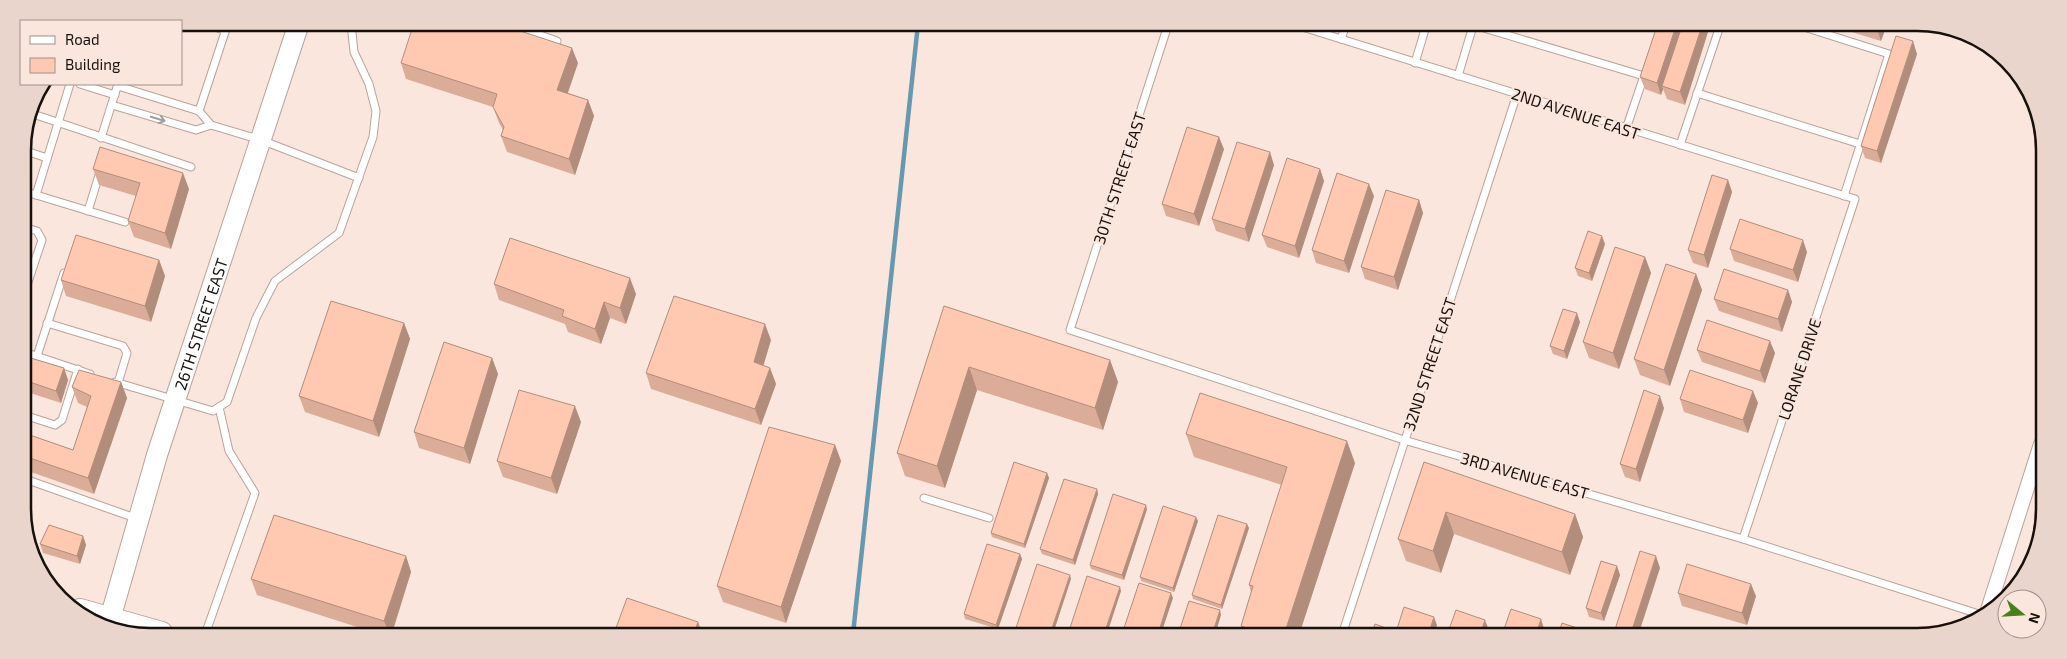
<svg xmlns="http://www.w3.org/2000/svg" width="2067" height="659" font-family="'Exo 2',sans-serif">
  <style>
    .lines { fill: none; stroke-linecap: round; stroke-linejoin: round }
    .stream { stroke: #6699af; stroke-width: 4.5 }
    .lane-casing { stroke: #b8a49c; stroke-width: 9 }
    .street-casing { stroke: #b8a49c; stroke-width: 16 }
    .secondary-casing { stroke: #b8a49c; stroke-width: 22 }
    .lane { stroke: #fff; stroke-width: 7 }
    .street { stroke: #fff; stroke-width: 14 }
    .secondary { stroke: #fff; stroke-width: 20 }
    .wall { fill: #dbad98 }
    .shaded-wall { fill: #b28d7c }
    .building { fill: #ffc9b1; stroke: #b28d7c }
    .oneway { stroke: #a29f9e }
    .labels { text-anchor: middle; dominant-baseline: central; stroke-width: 4.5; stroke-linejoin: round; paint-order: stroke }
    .street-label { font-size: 16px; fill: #17100d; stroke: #fbe6dd }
    .rim { fill: none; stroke: #17100d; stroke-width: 2.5 }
  </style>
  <rect width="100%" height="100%" fill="#fbe6dd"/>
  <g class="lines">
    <!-- stream -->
    <polyline class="stream" points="853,634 918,24"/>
    <!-- lane casing -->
    <g class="lane-casing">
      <g id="lane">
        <polyline points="199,23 225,30"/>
        <polyline points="506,23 557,41"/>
        <polyline points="1168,25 1070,330 1404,440 1743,539 1982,615"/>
        <polyline points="1296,25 1855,199 1743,539"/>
        <polyline points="1477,26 1644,76"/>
        <polyline points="1804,27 1889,54 1844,196"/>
        <polyline points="1341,39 1346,25"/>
        <polyline points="1415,63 1426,26"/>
        <polyline points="1458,76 1473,26"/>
        <polyline points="80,84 115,95"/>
        <polyline points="118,86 199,111 211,125 261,140 359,178"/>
        <polyline points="1697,93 1860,144"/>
        <polyline points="112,105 196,130 211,125"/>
        <polyline points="199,111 228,23"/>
        <polyline points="30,113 191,167"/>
        <polyline points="1626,129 1645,73"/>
        <polyline points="101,138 118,84"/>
        <polyline points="1680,145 1720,26"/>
        <polyline points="23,150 47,158"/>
        <polyline points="23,191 125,222"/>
        <polyline points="36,195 70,84"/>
        <polyline points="88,211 100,172"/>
        <polyline points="23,227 37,231 42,240 24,294"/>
        <polyline points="47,323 123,346 127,353 118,383"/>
        <polyline points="24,352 90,374"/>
        <polyline points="37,356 64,273"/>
        <polyline points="115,382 213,411 219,407"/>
        <polyline points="24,415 55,425 62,420 78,369"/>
        <polyline points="25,479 138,519"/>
        <polyline points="924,498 989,518"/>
        <polyline points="206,632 255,493 229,451 219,407 227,402 256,318 275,281 339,233 373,137 376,111 369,84 354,52 351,23"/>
        <polyline points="1342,635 1517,94"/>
      </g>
    </g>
    <!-- street casing -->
    <g class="street-casing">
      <polyline id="street" points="1987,613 2041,444"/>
    </g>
    <!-- secondary casing -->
    <g class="secondary-casing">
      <g id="secondary">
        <polyline points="80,609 162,632"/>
        <path id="s1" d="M108,626L157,455L299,23"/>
      </g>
    </g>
    <!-- lane -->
    <use href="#lane" class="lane"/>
    <!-- street -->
    <use href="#street" class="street"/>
    <!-- secondary -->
    <use href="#secondary" class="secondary"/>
  </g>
  <!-- wall -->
  <g class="wall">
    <polygon points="1657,26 1685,105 1667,99 1663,89 1661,95 1645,89 1640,77"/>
    <polygon points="1835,27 1886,27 1881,41"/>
    <polygon points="1917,54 1881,163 1865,158 1861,146"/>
    <polygon points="401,63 578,63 568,93 588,100 594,116 575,175 507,152 501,136 503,130 499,123 493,107 406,79"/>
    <polygon points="1224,149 1199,226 1166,216 1162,204"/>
    <polygon points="1274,165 1249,242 1216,231 1212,219"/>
    <polygon points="93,169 189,189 171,249 134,237 128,221 136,196 99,185"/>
    <polygon points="1320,169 1324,181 1299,258 1267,247 1262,235"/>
    <polygon points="1728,180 1732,192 1708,268 1693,263 1688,250"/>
    <polygon points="1374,196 1349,273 1316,263 1312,250"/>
    <polygon points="1419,200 1423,213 1398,290 1365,279 1361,267"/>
    <polygon points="1605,244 1592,281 1578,276 1575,268"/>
    <polygon points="1730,249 1807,252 1798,282 1734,261"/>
    <polygon points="1645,257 1651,273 1619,369 1589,358 1583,342"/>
    <polygon points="159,260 165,276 151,322 66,296 61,280"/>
    <polygon points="1696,274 1702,290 1670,386 1640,375 1634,359"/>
    <polygon points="494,284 636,294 626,324 610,318 601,344 568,332 565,324 499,300"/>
    <polygon points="1788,290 1792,302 1782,332 1719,311 1714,299"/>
    <polygon points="944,306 1110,360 1118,382 1103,430 977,390 945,488 905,476 897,453"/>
    <polygon points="1580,322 1567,359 1553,354 1550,346"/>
    <polygon points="404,323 410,339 379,437 305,412 299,396"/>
    <polygon points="771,340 763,365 770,368 776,384 761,425 651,389 646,373"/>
    <polygon points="1697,350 1775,353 1765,383 1702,362"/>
    <polygon points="24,356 64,368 68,380 61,403 24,391"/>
    <polygon points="492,358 498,374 470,464 419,448 414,432"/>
    <polygon points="121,382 127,398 94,494 25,470 24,433 73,450 87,407 78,403 72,387"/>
    <polygon points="1680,399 1758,403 1748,433 1684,412"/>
    <polygon points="1664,408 1640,482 1625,477 1620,464"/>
    <polygon points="581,422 557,494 503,477 497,461"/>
    <polygon points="1186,434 1355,463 1299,635 1244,635 1241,626 1251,592 1249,585 1282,485 1194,457"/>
    <polygon points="835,445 841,461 786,623 723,602 717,586"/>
    <polygon points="1424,462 1575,514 1583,537 1570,575 1454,534 1441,573 1406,561 1398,539"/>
    <polygon points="1047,473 1049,478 1025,548 992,537 991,533"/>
    <polygon points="1097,489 1098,494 1075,565 1042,554 1040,549"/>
    <polygon points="1147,509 1124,580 1091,569 1090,565"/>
    <polygon points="1198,521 1174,592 1141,581 1140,577"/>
    <polygon points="1249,528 1222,609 1193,599 1192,595"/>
    <polygon points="83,536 86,545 80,564 43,553 40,544"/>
    <polygon points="1020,554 1022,559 998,629 965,619 964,614"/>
    <polygon points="406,556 411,572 392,633 376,633 257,595 251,579"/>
    <polygon points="1617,566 1620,575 1604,621 1589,617 1586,608"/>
    <polygon points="1678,593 1756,596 1747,625 1682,606"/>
    <polygon points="698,622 702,633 618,633 616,628"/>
  </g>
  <!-- shaded-wall -->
  <g class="shaded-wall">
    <polygon points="1676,26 1684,26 1662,86 1663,89 1661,95 1657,83"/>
    <polygon points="1702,26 1710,26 1685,105 1680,92"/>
    <polygon points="1877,27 1886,27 1881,41 1877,29"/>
    <polygon points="1913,41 1917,54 1881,163 1877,151"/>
    <polygon points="572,48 578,63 563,106 557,90"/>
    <polygon points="588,100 594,116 575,175 569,159"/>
    <polygon points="1219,137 1224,149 1199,226 1194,214"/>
    <polygon points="1270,152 1274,165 1249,242 1245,229"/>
    <polygon points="1320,169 1324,181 1299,258 1295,246"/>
    <polygon points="183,173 189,189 171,249 165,233"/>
    <polygon points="1728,180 1732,192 1708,268 1704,255"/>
    <polygon points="1369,184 1374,196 1349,273 1344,261"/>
    <polygon points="1419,200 1423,213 1398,290 1394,277"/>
    <polygon points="1602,236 1605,244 1592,281 1589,273"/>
    <polygon points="1803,240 1807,252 1798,282 1793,270"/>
    <polygon points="1645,257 1651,273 1619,369 1613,353"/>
    <polygon points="159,260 165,276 151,322 145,306"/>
    <polygon points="1696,274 1702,290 1670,386 1664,370"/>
    <polygon points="630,278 636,294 626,324 620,308"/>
    <polygon points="1788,290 1792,302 1782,332 1778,319"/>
    <polygon points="604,302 610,318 601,344 595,329"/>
    <polygon points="1577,313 1580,322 1567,359 1564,351"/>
    <polygon points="404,323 410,339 379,437 373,421"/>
    <polygon points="765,324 771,340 760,377 754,362"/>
    <polygon points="1770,341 1775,353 1765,383 1760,371"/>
    <polygon points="492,358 498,374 470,464 464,448"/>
    <polygon points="1110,360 1118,382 1103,430 1095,408"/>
    <polygon points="969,367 977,390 945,488 937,466"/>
    <polygon points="64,368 68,380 61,403 56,391"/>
    <polygon points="770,368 776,384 761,425 755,409"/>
    <polygon points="121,382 127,398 94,494 88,478"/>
    <polygon points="1753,391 1758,403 1748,433 1743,420"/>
    <polygon points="1660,396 1664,408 1640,482 1636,469"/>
    <polygon points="575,406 581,422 557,494 551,478"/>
    <polygon points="1347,441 1355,463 1299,635 1284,635"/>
    <polygon points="835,445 841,461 786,623 781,607"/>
    <polygon points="1047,473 1049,478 1025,548 1024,544"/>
    <polygon points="1097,489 1098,494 1075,565 1073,560"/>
    <polygon points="1146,505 1147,509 1124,580 1122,575"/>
    <polygon points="1446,512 1454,534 1441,573 1433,551"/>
    <polygon points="1575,514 1583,537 1570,575 1562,552"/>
    <polygon points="1196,517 1198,521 1174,592 1173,588"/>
    <polygon points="25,520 27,526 25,533"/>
    <polygon points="1247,524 1249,528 1222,609 1221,605"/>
    <polygon points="83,536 86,545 80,564 77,556"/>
    <polygon points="1020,554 1022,559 998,629 996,625"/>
    <polygon points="406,556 411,572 392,633 389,633 384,621"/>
    <polygon points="1656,556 1660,568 1638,636 1630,636"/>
    <polygon points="1617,566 1620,575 1604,621 1601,613"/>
    <polygon points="1070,575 1071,579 1053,634 1050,634"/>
    <polygon points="1751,584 1756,596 1747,625 1742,613"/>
    <polygon points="1120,587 1121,591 1107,634 1104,634"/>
    <polygon points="1171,593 1173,598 1161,634 1158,634"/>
    <polygon points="1220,610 1221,615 1215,635 1212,635"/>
    <polygon points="1434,617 1437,625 1434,635 1428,635"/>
    <polygon points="1541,619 1545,632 1544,635 1536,635"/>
    <polygon points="1485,620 1490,633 1489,635 1480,635"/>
    <polygon points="698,622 702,633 694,633"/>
  </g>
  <!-- building -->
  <g class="building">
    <polygon points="414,23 496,23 572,48 557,90 588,100 569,159 501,136 504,127 493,107 497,94 401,63"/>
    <polygon points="1657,26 1676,26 1657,83 1640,77"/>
    <polygon points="1682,26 1702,26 1680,92 1662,86"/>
    <polygon points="1869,27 1877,27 1877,29"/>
    <polygon points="1896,36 1913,41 1877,151 1861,146"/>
    <polygon points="1187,127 1219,137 1194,214 1162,204"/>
    <polygon points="1237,142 1270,152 1245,229 1212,219"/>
    <polygon points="100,147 183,173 165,233 128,221 140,183 93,169"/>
    <polygon points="1287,158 1320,169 1295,246 1262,235"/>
    <polygon points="1337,173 1369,184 1344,261 1312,250"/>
    <polygon points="1712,175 1728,180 1704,255 1688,250"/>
    <polygon points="1386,190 1419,200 1394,277 1361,267"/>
    <polygon points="1740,219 1803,240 1793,270 1730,249"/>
    <polygon points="1588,231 1602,236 1589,273 1575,268"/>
    <polygon points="76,235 159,260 145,306 61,280"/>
    <polygon points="510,238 630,278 620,308 604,302 595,329 562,316 564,310 494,284"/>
    <polygon points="1615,247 1645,257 1613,353 1583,342"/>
    <polygon points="1666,264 1696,274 1664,370 1634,359"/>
    <polygon points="1724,269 1788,290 1778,319 1714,299"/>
    <polygon points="674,296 765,324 754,362 770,368 755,409 646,373"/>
    <polygon points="331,301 404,323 373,421 299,396"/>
    <polygon points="944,306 1110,360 1095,408 969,367 937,466 897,453"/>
    <polygon points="1563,309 1577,313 1564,351 1550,346"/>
    <polygon points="1707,320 1770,341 1760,371 1697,350"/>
    <polygon points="444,342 492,358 464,448 414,432"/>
    <polygon points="24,356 64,368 56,391 24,380"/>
    <polygon points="79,370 121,382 88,478 24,456 24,433 73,450 91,396 72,387"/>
    <polygon points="1690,370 1753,391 1743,420 1680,399"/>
    <polygon points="519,390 575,406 551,478 497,461"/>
    <polygon points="1644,390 1660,396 1636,469 1620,464"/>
    <polygon points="1200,393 1347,441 1284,635 1273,635 1268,633 1267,635 1251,635 1253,630 1241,626 1253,586 1249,585 1287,467 1186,434"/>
    <polygon points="769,427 835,445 781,607 717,586"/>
    <polygon points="1014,462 1047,473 1024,544 991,533"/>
    <polygon points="1424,462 1575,514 1562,552 1446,512 1433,551 1398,539"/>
    <polygon points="1064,479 1097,489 1073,560 1040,549"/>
    <polygon points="1113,494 1146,505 1122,575 1090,565"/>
    <polygon points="1163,506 1196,517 1173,588 1140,577"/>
    <polygon points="274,515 406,556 384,621 251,579"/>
    <polygon points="1218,515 1247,524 1221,605 1192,595"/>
    <polygon points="49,525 83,536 77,556 40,544"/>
    <polygon points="987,544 1020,554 996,625 964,614"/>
    <polygon points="1640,551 1656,556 1630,636 1613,636"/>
    <polygon points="1601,561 1617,566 1601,613 1586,608"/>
    <polygon points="1037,564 1070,575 1050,634 1014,634"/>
    <polygon points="1687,564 1751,584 1742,613 1678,593"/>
    <polygon points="1087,576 1120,587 1104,634 1068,634"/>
    <polygon points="1139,583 1171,593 1158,634 1122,634"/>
    <polygon points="627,598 698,622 694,633 632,633 616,628"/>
    <polygon points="1189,601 1220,610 1212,635 1178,635"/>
    <polygon points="1404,607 1434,617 1428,635 1405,635 1396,632"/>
    <polygon points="1511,609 1541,619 1536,635 1502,635"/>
    <polygon points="1456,610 1485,620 1480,635 1447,635"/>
    <polygon points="1562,623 1592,633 1591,635 1558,635"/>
    <polygon points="1375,624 1405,635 1371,635"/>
  </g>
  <!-- one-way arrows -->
  <defs><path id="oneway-shaft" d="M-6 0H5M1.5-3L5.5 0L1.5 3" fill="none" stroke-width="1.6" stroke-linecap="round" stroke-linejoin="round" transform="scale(1.25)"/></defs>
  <use class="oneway" href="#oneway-shaft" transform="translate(158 119) rotate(17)"/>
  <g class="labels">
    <!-- street labels -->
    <g class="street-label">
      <text transform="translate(1576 113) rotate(18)">2ND AVENUE EAST</text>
      <text transform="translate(1119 178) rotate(-72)">30TH STREET EAST</text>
      <text stroke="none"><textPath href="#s1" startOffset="316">26TH STREET EAST</textPath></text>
      <text transform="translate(1429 364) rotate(-72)">32ND STREET EAST</text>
      <text transform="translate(1799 369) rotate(-72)">LORANE DRIVE</text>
      <text transform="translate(1525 475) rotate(16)">3RD AVENUE EAST</text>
    </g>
  </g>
  <!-- crop -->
  <path d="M0 0H2067V659H0ZM150 31H1917A119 119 0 0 1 2036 150V509A119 119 0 0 1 1917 628H150A119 119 0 0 1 31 509V150A119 119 0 0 1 150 31Z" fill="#e9d5cc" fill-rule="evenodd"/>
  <path class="rim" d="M150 31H1917A119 119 0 0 1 2036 150V509A119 119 0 0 1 1917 628H150A119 119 0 0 1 31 509V150A119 119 0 0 1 150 31Z"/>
  <!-- legend -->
  <rect x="20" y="20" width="162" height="65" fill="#fbe6dd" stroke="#a0908a"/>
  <rect x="30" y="36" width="25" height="8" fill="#ffffff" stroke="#a0908a"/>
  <text x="65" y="45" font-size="15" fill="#17100d">Road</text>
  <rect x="30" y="58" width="25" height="15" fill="#ffc9b1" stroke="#a0908a"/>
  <text x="65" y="70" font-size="15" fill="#17100d">Building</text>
  <!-- north arrow -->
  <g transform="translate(2022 614) rotate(108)"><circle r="24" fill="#fbe6dd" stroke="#a0908a"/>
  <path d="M0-4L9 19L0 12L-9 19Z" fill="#48811a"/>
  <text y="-8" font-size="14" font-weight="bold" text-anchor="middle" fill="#17100d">N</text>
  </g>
</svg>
